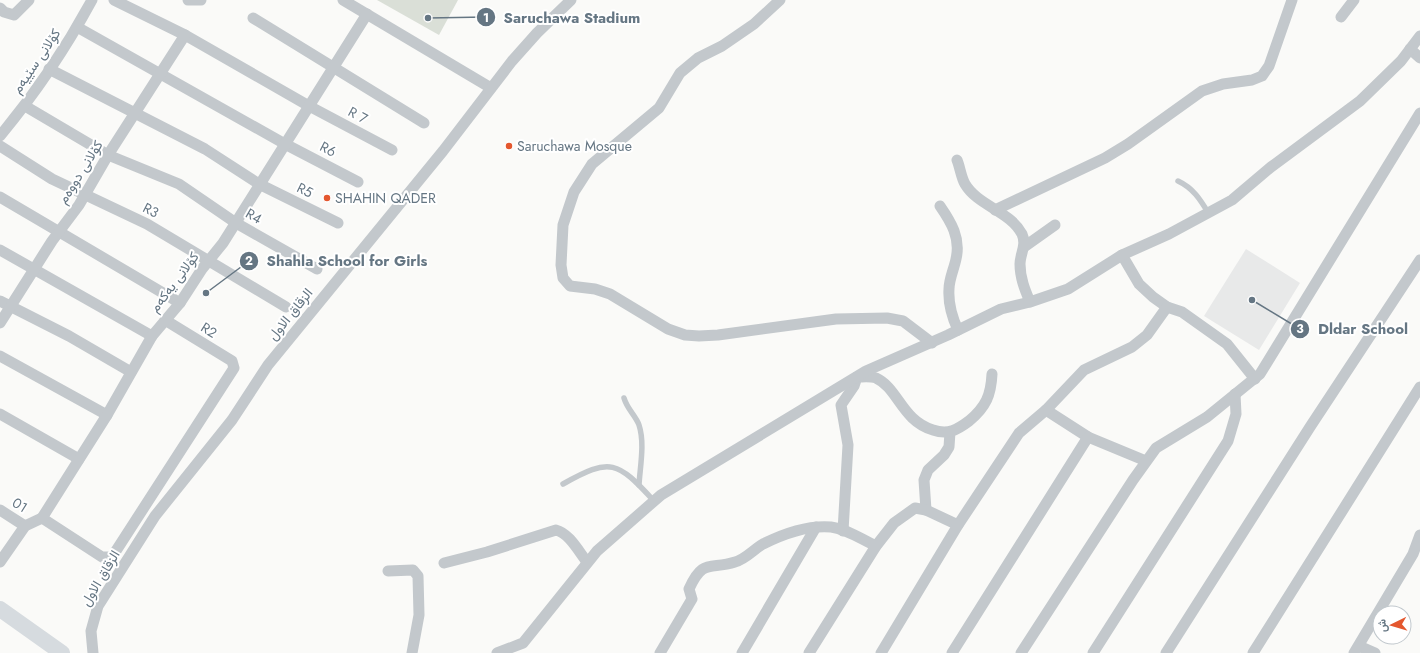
<svg xmlns="http://www.w3.org/2000/svg" width="1420" height="653" font-family="Jost,Vazirmatn,sans-serif">
  <style>
    .built { fill: #e8e9e9 }
    .green { fill: #dadfd7 }
    .lines { fill: none; stroke-linecap: round; stroke-linejoin: round }
    .lane { stroke: #c3c8cc; stroke-width: 5.5 }
    .street { stroke: #c3c8cc; stroke-width: 11 }
    .secondary { stroke: #d6dbdf; stroke-width: 16 }
    .poi-dot { fill: #e4572e; stroke: #fff; stroke-width: 1.5 }
    .labels { text-anchor: middle; dominant-baseline: central; stroke-width: 4; stroke-linejoin: round; paint-order: stroke }
    .street-label { font-size: 14px; fill: #657683; stroke: #fff }
    .poi-label { font-size: 14px; fill: #657683; stroke: #fff; text-anchor: start }
    .leader { fill: none; stroke: #657683; stroke-width: 1.5 }
    .callout-dot { fill: #657683; stroke: #fff; stroke-width: 1.5 }
    .mark-label { font-size: 12px; text-anchor: middle; font-weight: bold; fill: #fff }
    .callout-label { font-size: 15px; text-anchor: middle; font-weight: bold; fill: #657683; stroke: #fff; stroke-width: 4; stroke-linejoin: round; paint-order: stroke }
  </style>
  <rect width="100%" height="100%" fill="#fafaf8"/>
  <!-- built -->
  <polygon class="built" points="1246,249 1300,283 1259,350 1204,316"/>
  <!-- green -->
  <polygon class="green" points="377,0 458,0 439,35"/>
  <g class="lines">
    <!-- lane -->
    <g class="lane">
      <path d="M1178,181C1193,188 1200,199 1209,214"/>
      <path d="M624,398C627,409 636,416 639,425C645,443 640,467 639,485"/>
      <path d="M563,484C611,457 617,461 654,501"/>
    </g>
    <!-- street -->
    <g class="street">
      <polyline points="114,0 185,35 309,106 392,150"/>
      <polyline points="188,0 201,0"/>
      <polyline points="343,0 491,88"/>
      <polyline points="780,0 754,24 722,46 698,58 680,73 659,108 592,164 574,192 563,225 561,265 563,278 570,286 595,289 610,294 668,329 685,335 699,336 718,335 836,319 887,318 903,321 932,343"/>
      <polyline points="0,8 4,12 14,15 29,0"/>
      <polyline points="1341,17 1354,0"/>
      <polyline points="253,18 424,123"/>
      <polyline points="77,27 285,144 358,182"/>
      <polyline points="1410,49 1420,58"/>
      <polyline points="49,69 205,149 259,184 338,223"/>
      <polyline points="25,106 108,155 179,184 236,223 317,269"/>
      <path d="M0,136C35,94 66,48 92,0"/>
      <polyline points="0,146 52,179 147,224 286,307"/>
      <path d="M957,160C960,167 961,177 965,184C978,206 1010,211 1022,234C1027,245 1020,254 1020,264C1020,278 1025,290 1030,302"/>
      <polyline points="0,197 180,303"/>
      <path d="M940,206C951,222 961,238 956,259C954,269 949,279 949,289C948,304 952,317 958,330"/>
      <polyline points="995,210 1105,158 1128,144 1202,91 1223,84 1252,80 1262,76 1269,66 1292,0"/>
      <polyline points="1024,247 1055,225"/>
      <polyline points="0,250 152,336"/>
      <polyline points="1122,255 1139,284 1153,297 1167,307 1182,312 1227,344 1255,379"/>
      <polyline points="0,301 69,336 131,372"/>
      <polyline points="0,323 52,241 79,205 108,155 185,35"/>
      <polyline points="0,356 107,415"/>
      <polyline points="1046,410 1088,437 1146,461"/>
      <polyline points="0,414 79,459"/>
      <polyline points="0,510 25,526"/>
      <polyline points="926,510 924,480 928,470 944,455 949,447 950,432"/>
      <polyline points="42,518 102,557 112,557 234,368 232,361 165,320"/>
      <path d="M843,531L848,445L841,405L854,386L857,377C863,377 871,376 876,378C898,388 902,421 933,430C948,435 957,430 969,421C986,407 991,395 992,374"/>
      <polyline points="0,562 25,526 42,518 107,415 152,336 180,303 202,269 223,243 367,14"/>
      <path d="M444,563L487,552L556,530C569,533 579,552 587,562"/>
      <polyline points="388,571 413,570 418,576 419,615 412,653"/>
      <polyline points="1359,646 1375,653"/>
      <polyline points="93,653 91,631 98,606 155,516 232,420 268,365 443,151 512,61 537,33 571,0"/>
      <polyline points="497,653 523,643 597,551 661,495 866,371 948,335 1001,309 1030,302 1068,289 1122,255 1169,234 1232,200 1271,167 1360,101 1401,61 1420,36"/>
      <path d="M660,653L692,599L689,589C703,558 710,570 735,562C746,559 754,549 763,544C783,534 808,525 831,527C847,529 861,539 876,546"/>
      <polyline points="742,653 816,527"/>
      <polyline points="809,653 876,546 894,523 915,508 926,510 958,525"/>
      <polyline points="881,653 958,525 1019,433 1046,410 1084,370 1132,347 1147,335 1167,307"/>
      <polyline points="952,653 1088,437"/>
      <polyline points="1021,653 1133,480 1156,448 1207,417 1260,374 1420,113"/>
      <polyline points="1093,653 1228,441 1236,414 1235,394"/>
      <polyline points="1166,653 1310,427 1420,260"/>
      <polyline points="1253,653 1420,387"/>
      <polyline points="1354,653 1413,554 1420,535"/>
    </g>
    <!-- secondary -->
    <polyline class="secondary" points="0,609 62,653"/>
  </g>
  <!-- markers -->
  <g class="poi-dot">
    <circle cx="509" cy="146" r="4"/>
    <circle cx="327" cy="198" r="4"/>
  </g>
  <g class="labels">
    <!-- street labels -->
    <g class="street-label">
      <text transform="translate(36 61) rotate(-56)">کۆلانی سێیەم</text>
      <text transform="translate(358 115) rotate(28)">R 7</text>
      <text transform="translate(328 149) rotate(27)">R6</text>
      <text transform="translate(80 172) rotate(-58)">کۆلانی دووەم</text>
      <text transform="translate(305 190) rotate(26)">R5</text>
      <text transform="translate(151 210) rotate(27)">R3</text>
      <text transform="translate(254 216) rotate(30)">R4</text>
      <text transform="translate(174 282) rotate(-53)">کۆلانی یەکەم</text>
      <text transform="translate(290 314) rotate(-51)">الزقاق الاول</text>
      <text transform="translate(209 330) rotate(32)">R2</text>
      <text transform="translate(20 505) rotate(32)">01</text>
      <text transform="translate(100 578) rotate(-59)">الزقاق الاول</text>
    </g>
    <!-- poi labels -->
    <g class="poi-label">
      <text x="517" y="146">Saruchawa Mosque</text>
      <text x="335" y="198">SHAHIN QADER</text>
    </g>
  </g>
  <!-- callouts -->
  <path class="leader" d="M428 18L486 17M206 293L249 261M1252 300L1300 329"/>
  <g class="callout-dot">
    <circle cx="428" cy="18" r="4"/>
    <circle cx="206" cy="293" r="4"/>
    <circle cx="1252" cy="300" r="4"/>
    <circle cx="486" cy="17" r="10"/>
    <circle cx="249" cy="261" r="10"/>
    <circle cx="1300" cy="329" r="10"/>
  </g>
  <g class="mark-label">
    <text x="486" y="22">1</text>
    <text x="249" y="265">2</text>
    <text x="1300" y="333">3</text>
  </g>
  <g class="callout-label">
    <text x="572" y="23">Saruchawa Stadium</text>
    <text x="347" y="266">Shahla School for Girls</text>
    <text x="1363" y="334">Dldar School</text>
  </g>
  <!-- north arrow -->
  <g transform="translate(1392 625) rotate(265)"><circle r="19" fill="#ffffff" stroke="#c1c8cd"/>
  <path d="M0-3L7 15L0 10L-7 15Z" fill="#e4572e"/>
  <text y="-6" font-size="11" font-weight="bold" text-anchor="middle" fill="#657683">ش</text>
  </g>
</svg>
